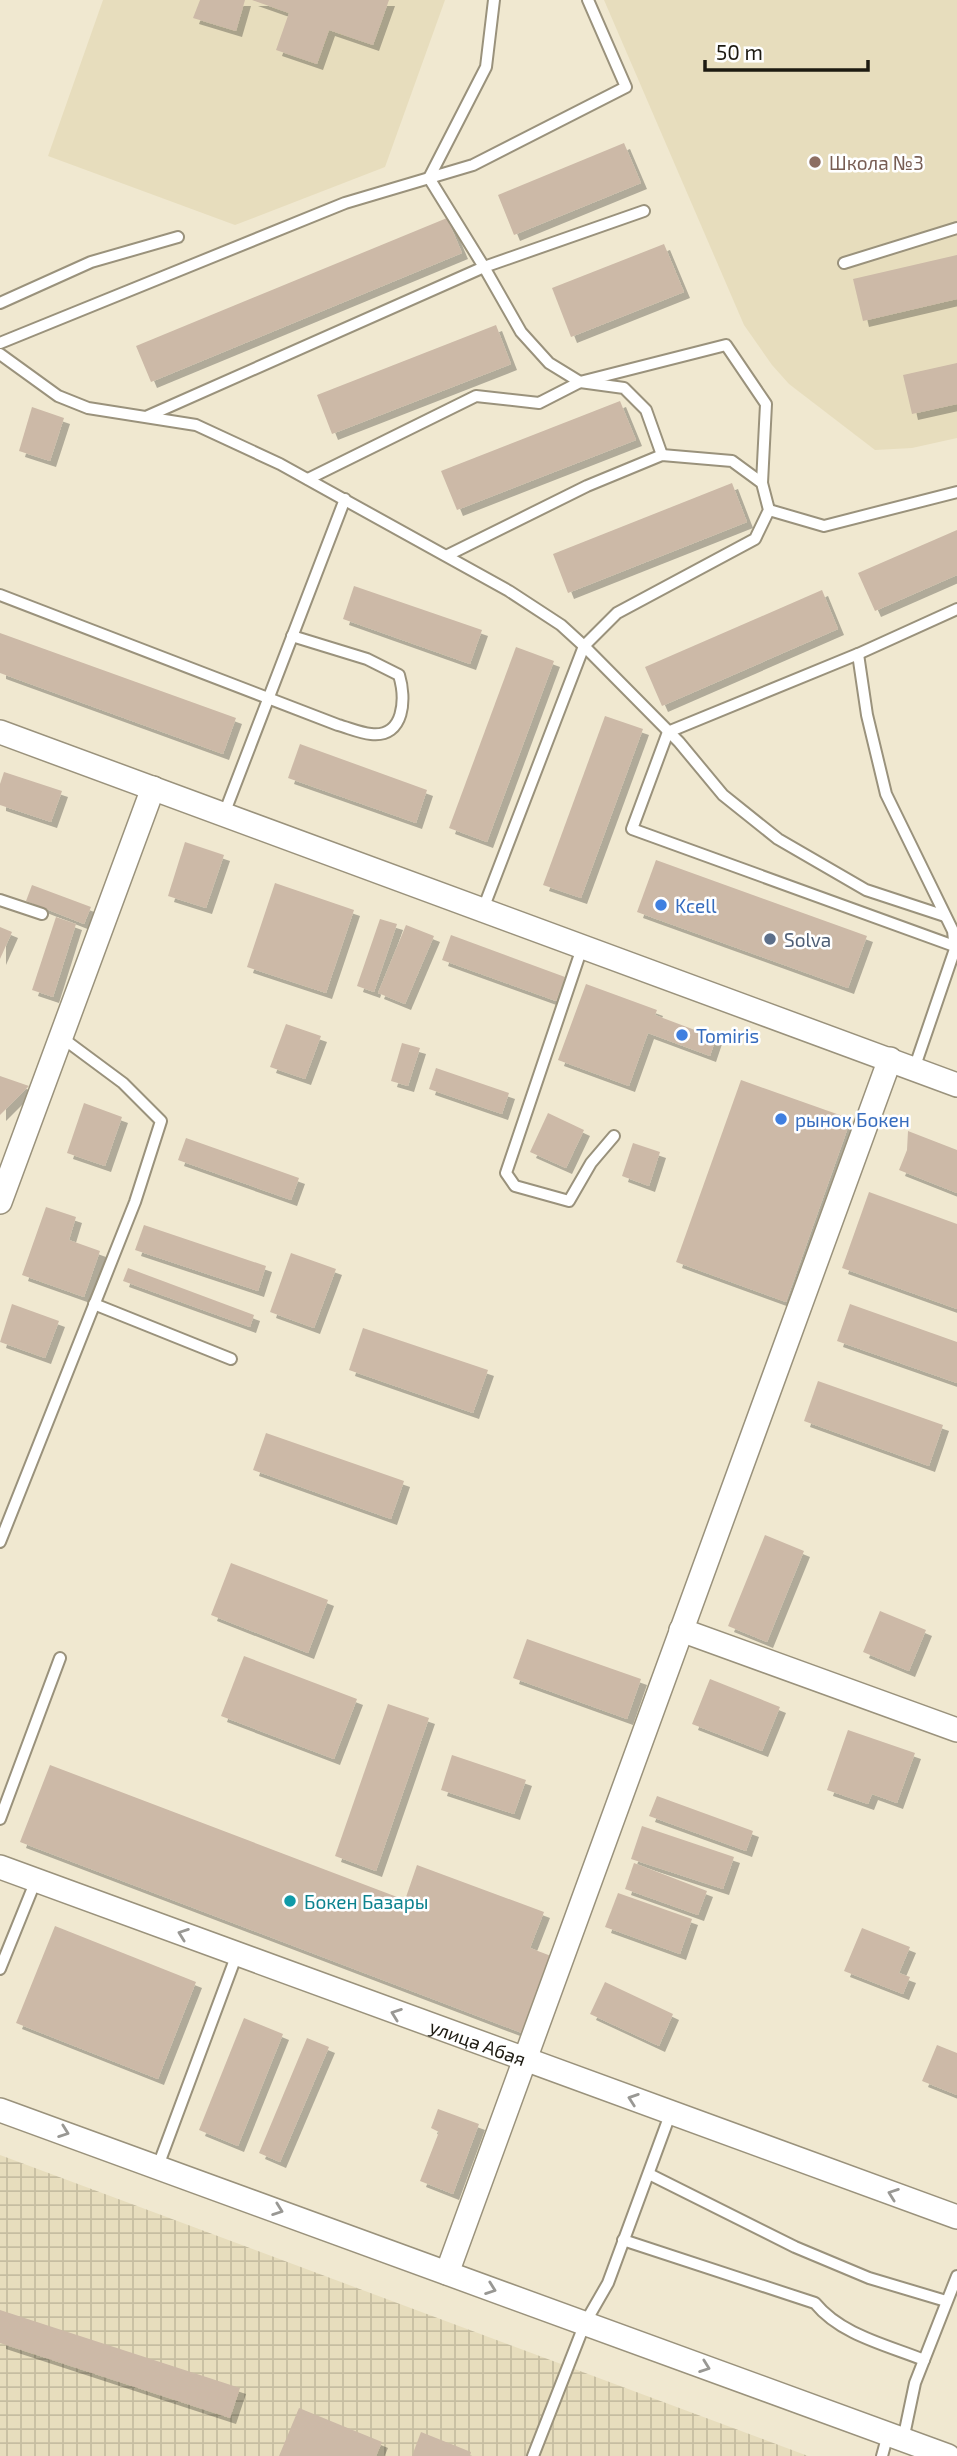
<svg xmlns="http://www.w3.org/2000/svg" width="957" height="2456" font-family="'Exo 2',sans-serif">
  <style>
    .built { fill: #e7ddbd }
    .industrial { fill: url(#industrial-grid) }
    .building { fill: #ccb9a7; filter: url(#shadow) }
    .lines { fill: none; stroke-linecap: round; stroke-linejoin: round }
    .service-casing { stroke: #9a927c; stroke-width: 14 }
    .minor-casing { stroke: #9a927c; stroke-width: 26 }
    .service { stroke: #fff; stroke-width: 10 }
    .minor { stroke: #fff; stroke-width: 23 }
    .oneway { stroke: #999894 }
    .education-dot { fill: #8d6e63; stroke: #fff; stroke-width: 2.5 }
    .shop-dot { fill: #3f7fe0; stroke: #fff; stroke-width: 2.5 }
    .service-dot { fill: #5c6f8a; stroke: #fff; stroke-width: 2.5 }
    .culture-dot { fill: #0f9aa8; stroke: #fff; stroke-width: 2.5 }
    .labels { text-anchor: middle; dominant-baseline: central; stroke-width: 5; stroke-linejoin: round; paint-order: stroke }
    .education-label { font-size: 19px; fill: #785e54; stroke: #fff; text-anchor: start }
    .shop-label { font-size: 19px; fill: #366cbe; stroke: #fff; text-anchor: start }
    .service-label { font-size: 19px; fill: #4e5e75; stroke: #fff; text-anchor: start }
    .culture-label { font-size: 19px; fill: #0d838f; stroke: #fff; text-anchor: start }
    .street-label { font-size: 19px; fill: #1d1a11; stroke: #fff }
  </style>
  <defs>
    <pattern id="industrial-grid" width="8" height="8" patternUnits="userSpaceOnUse" patternTransform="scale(1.75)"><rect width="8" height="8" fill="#e7ddbd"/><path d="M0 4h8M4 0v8" fill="none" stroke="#c6bda1"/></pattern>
    <filter id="shadow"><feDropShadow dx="6" dy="6" stdDeviation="0" flood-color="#0004"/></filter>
  </defs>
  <rect width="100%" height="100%" fill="#f0e8d0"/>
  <!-- built -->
  <g class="built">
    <polygon points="103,0 445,0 385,167 235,225 48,156"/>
    <polygon points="604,0 957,0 957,438 912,448 875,450 789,384 772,365 744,325"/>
  </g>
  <!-- industrial -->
  <polygon class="industrial" points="0,2155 808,2456 0,2456"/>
  <!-- building -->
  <g class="building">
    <polygon points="200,0 245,0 236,31 193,18"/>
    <polygon points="252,0 389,0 373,45 329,30 317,64 276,50 289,13"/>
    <polygon points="624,143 641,183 514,235 498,195"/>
    <polygon points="447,218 462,253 151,382 136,346"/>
    <polygon points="664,244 684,292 571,337 552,288"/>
    <polygon points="957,255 957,299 863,321 853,279"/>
    <polygon points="496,325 511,364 332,434 317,395"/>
    <polygon points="957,363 957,404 912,414 903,375"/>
    <polygon points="620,401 636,440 457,510 441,471"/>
    <polygon points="32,407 64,418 50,461 19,451"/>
    <polygon points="732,483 747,522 568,593 553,554"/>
    <polygon points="957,530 957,575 875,611 858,573"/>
    <polygon points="354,586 482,630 470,664 343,619"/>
    <polygon points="822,590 838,629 662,706 645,667"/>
    <polygon points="0,633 236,718 223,754 0,673"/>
    <polygon points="516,647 554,661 487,842 449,828"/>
    <polygon points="605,716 643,729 581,898 543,885"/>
    <polygon points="300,744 427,790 416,823 288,778"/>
    <polygon points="4,772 62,791 51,822 0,805 0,784"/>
    <polygon points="185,842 224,855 206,908 168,896"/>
    <polygon points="656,860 867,936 848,988 637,912"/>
    <polygon points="275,883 354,910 326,993 247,967"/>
    <polygon points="32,885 91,907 84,924 26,901"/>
    <polygon points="56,917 76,924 53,997 32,990"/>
    <polygon points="380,919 397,924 374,992 357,986"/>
    <polygon points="406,925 434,936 405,1004 378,993"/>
    <polygon points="0,927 12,932 0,959"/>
    <polygon points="451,935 565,977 556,1001 442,960"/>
    <polygon points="586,984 657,1010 655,1015 716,1038 710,1056 648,1033 629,1086 558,1060"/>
    <polygon points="286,1024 321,1036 305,1079 270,1067"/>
    <polygon points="402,1043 420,1048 408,1086 391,1081"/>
    <polygon points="436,1068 509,1093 502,1114 429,1089"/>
    <polygon points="0,1076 29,1086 0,1115"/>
    <polygon points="741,1080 851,1119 786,1302 676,1262"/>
    <polygon points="84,1103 122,1117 105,1166 67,1153"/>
    <polygon points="548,1113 584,1130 566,1168 530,1152"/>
    <polygon points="908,1131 957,1150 957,1193 899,1170 907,1150"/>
    <polygon points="186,1138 299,1178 291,1200 178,1160"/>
    <polygon points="633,1143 660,1152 649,1186 622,1176"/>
    <polygon points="869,1192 957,1224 957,1309 842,1268"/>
    <polygon points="46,1207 76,1217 69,1240 100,1251 84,1297 22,1275"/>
    <polygon points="144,1225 266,1266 258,1291 135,1250"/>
    <polygon points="291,1253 336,1269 314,1328 270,1312"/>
    <polygon points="128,1268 254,1315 250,1327 123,1281"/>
    <polygon points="12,1304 59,1321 45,1358 0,1342"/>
    <polygon points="850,1304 957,1342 957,1383 837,1341"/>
    <polygon points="363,1328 488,1370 473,1413 349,1370"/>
    <polygon points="818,1381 943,1425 929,1466 804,1421"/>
    <polygon points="266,1433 404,1481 391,1519 253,1470"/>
    <polygon points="765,1535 804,1551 767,1642 728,1626"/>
    <polygon points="231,1563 328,1600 308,1653 211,1615"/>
    <polygon points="880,1611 926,1630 909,1671 863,1652"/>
    <polygon points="527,1639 641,1679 627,1719 513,1678"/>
    <polygon points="244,1656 357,1699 334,1759 221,1716"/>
    <polygon points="710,1679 780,1707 762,1751 692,1724"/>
    <polygon points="388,1704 429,1718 376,1871 335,1856"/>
    <polygon points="848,1730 915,1753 897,1803 872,1794 868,1804 827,1790"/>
    <polygon points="452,1755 526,1780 514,1814 441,1790"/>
    <polygon points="50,1765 405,1900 417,1865 544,1912 530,1948 559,1959 530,2036 20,1842"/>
    <polygon points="657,1796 753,1831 746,1851 649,1816"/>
    <polygon points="642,1826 734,1857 723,1889 631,1859"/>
    <polygon points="634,1863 707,1891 698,1915 625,1889"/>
    <polygon points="618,1893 692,1919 680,1954 605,1927"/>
    <polygon points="55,1926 196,1982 158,2079 16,2023"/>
    <polygon points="862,1928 910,1947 899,1973 910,1977 903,1994 844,1971"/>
    <polygon points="605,1982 673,2014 659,2046 590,2014"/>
    <polygon points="244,2018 283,2034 238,2146 199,2130"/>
    <polygon points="307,2038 329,2047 280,2162 259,2153"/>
    <polygon points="937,2045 957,2053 957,2095 922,2081"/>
    <polygon points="438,2109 479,2124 453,2194 420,2181 439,2132 431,2128"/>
    <polygon points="0,2310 240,2388 230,2418 0,2343"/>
    <polygon points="299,2408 382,2442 376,2456 279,2456"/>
    <polygon points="421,2432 471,2452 470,2456 412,2456"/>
  </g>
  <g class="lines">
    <!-- service casing -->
    <g class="service-casing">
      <g id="service">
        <polyline points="429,178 486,67 494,0"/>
        <polyline points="644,211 484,267 521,332 549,363 580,382 624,388 646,410 662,455"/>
        <polyline points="844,263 957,228"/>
        <polyline points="0,303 91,262 178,237"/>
        <polyline points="0,343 345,203 473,165 626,87 588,0"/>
        <polyline points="0,354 58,396 88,408 196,425 280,464 509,591 561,625 584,646 679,742 723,795 778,839 866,890 945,916"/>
        <polyline points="148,416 484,267 429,178"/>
        <polyline points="308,479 476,396 539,403 580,382 726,345 766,404 762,483"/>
        <polyline points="769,510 824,526 957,492"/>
        <polyline points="448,555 587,486 662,455 732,461 762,483 769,510 755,539 617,613 584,646 483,909"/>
        <path d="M0,595L338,725C349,728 360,733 371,734C405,738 406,698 399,675L367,659L292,636"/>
        <polyline points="957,609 858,654 668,732 632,829 957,947"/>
        <polyline points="858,654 867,715 886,794 953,931 955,949 914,1069"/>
        <polyline points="224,814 345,499"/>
        <polyline points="0,900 42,914"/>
        <polyline points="583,945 506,1173 515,1186 569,1201 591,1163 614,1136"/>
        <polyline points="94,1304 231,1359"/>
        <polyline points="0,1542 135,1202 161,1121 123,1083 61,1037"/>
        <polyline points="0,1819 60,1658"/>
        <polyline points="0,1969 36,1880"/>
        <polyline points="158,2166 237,1954"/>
        <polyline points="649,2174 795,2247 869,2278 946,2301"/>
        <path d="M623,2240L815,2303C841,2335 887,2345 924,2360"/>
        <polyline points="903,2440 915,2383 957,2276"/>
        <polyline points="533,2456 585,2323 608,2283 671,2112"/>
        <polyline points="882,2456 888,2434"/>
      </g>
    </g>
    <!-- minor casing -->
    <g class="minor-casing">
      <g id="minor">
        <polyline points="0,732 957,1085"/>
        <polyline points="0,1202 153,788"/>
        <polyline points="681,1630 957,1730"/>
        <path id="s1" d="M0,1867L957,2217"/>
        <polyline points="0,2110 948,2456"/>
        <polyline points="447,2273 890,1059"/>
      </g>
    </g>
    <!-- service -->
    <use href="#service" class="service"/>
    <!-- minor -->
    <use href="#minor" class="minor"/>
  </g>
  <!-- one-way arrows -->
  <defs><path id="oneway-chevron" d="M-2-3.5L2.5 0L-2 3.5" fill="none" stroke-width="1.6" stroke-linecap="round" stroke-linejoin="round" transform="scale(1.75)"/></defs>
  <g class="oneway">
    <use href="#oneway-chevron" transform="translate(183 1934) rotate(-160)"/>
    <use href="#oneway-chevron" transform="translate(396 2014) rotate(-160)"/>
    <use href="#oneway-chevron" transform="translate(633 2099) rotate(-161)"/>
    <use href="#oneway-chevron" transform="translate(64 2132) rotate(20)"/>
    <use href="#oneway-chevron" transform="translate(893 2194) rotate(-160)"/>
    <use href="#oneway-chevron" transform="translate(278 2210) rotate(20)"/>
    <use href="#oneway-chevron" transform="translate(491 2289) rotate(20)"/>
    <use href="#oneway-chevron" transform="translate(705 2367) rotate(20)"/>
  </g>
  <!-- markers -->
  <circle class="education-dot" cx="815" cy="162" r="7"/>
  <g class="shop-dot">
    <circle cx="661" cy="905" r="7"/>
    <circle cx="682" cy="1035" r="7"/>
    <circle cx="781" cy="1119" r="7"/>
  </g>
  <circle class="service-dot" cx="770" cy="939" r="7"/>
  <circle class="culture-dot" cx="290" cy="1901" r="7"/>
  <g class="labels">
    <!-- education labels -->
    <g class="education-label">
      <text x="829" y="162">Школа №3</text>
    </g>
    <!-- shop labels -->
    <g class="shop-label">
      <text x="675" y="905">Kcell</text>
      <text x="696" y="1035">Tomiris</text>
      <text x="795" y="1119">рынок Бокен</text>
    </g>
    <!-- service labels -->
    <g class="service-label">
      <text x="784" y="939">Solva</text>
    </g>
    <!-- culture labels -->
    <g class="culture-label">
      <text x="304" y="1901">Бокен Базары</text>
    </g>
    <!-- street labels -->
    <g class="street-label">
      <text stroke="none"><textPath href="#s1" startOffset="509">улица Абая</textPath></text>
    </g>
  </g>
  <!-- scale -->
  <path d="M705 60v10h163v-10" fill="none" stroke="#1d1a11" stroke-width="3.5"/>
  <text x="716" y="60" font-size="21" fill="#1d1a11" stroke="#ffffff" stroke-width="5" paint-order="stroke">50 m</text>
</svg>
